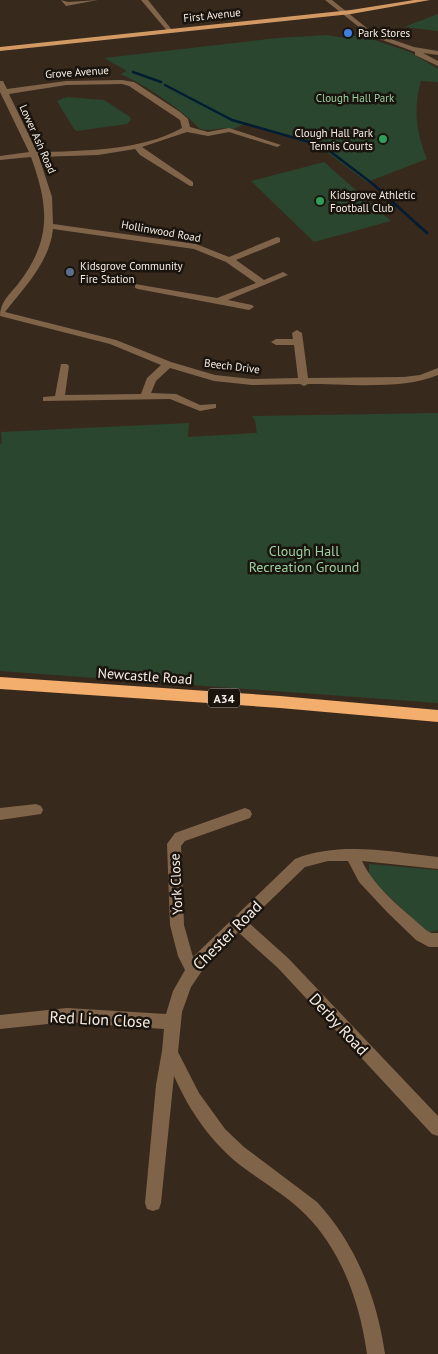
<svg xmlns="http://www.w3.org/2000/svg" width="438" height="1354" font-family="'PT Sans',sans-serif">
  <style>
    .green { fill: #2a462e }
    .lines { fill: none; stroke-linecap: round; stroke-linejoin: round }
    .stream-far1 { stroke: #021c33; stroke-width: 2.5 }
    .stream { stroke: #021c33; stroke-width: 3 }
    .minor { fill: #80644a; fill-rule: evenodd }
    .major { fill: #d39963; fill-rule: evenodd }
    .highway { fill: #f3ad6c; fill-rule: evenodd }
    .shop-dot { fill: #3f7fe0; stroke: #1a140e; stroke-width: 2 }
    .leisure-dot { fill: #2e9e5b; stroke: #1a140e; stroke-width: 2 }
    .service-dot { fill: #5c6f8a; stroke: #1a140e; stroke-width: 2 }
    .labels { text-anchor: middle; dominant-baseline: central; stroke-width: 5; stroke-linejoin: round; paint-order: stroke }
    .far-street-label { font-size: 11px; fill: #f7ede4; stroke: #1a140e }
    .far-poi-label { font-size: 11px; fill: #f7ede4; stroke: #1a140e; text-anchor: start }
    .far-park-label { font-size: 11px; fill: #9bd1a2; stroke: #1a140e }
    .shield { fill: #1a140e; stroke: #b5aca4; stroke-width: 1 }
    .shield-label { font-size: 12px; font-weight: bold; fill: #f7ede4 }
    .park-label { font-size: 14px; fill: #9bd1a2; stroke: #1a140e }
    .street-label { font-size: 14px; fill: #f7ede4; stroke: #1a140e }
    .near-street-label { font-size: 16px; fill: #f7ede4; stroke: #1a140e }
  </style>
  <rect width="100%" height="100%" fill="#38291d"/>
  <!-- green -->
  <g class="green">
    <polygon points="438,14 438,31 404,27"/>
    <path d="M362,34L374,40L410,52L438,69V82L421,81C413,108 416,133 427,159L367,182L320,147L244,124L234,129C223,126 212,132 200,129C182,110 145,84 120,74L127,71L104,58L277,38L327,35L344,38Z"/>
    <polygon points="67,97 104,100 130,117 131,120 127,124 77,131 74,129 57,101"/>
    <polygon points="324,162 391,221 314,242 251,181"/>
    <polygon points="438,413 438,703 0,671 0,444 2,443 1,432 189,423 188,437 257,433 255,421 252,416"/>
    <polygon points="369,864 438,870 438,930 428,933 369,878"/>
  </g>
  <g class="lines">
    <!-- stream-far1 -->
    <g class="stream-far1">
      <polyline points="133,72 161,82"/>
      <polyline points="165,85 232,120 323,146 373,184 418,225"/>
    </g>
    <!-- stream -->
    <polyline class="stream" points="417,224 427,233"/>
    <!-- minor -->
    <g class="minor">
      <polygon points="61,0 68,2 98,0 66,6"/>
      <polygon points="141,0 148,0 172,30 172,32 168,32"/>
      <polygon points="325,0 332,0 373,33 414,47 438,51 438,55 423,53 438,61 438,66 415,55 415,52 369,35"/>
      <path d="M122,80L134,82L180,112L188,119L190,127L208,132L229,128L281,145L277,147L229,132L208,136L187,132L142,147L193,182V186H190L140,155L135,149L98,155L39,157L52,197L53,224L196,244L229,257L277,237L280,238V242L236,260L264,280L283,272L288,275L228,300L252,305L254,307L249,310L138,289L135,288V284L217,298L256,283L226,262L194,249L53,229C50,261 24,288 5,312L116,340L171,362L215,375L252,379L298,378L294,345H276L271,342L276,339H293L292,333L297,330L302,333L308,378L404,377L420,375L438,368V375C404,390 346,384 308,384L304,386L300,384L252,385L214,381L170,368L156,381L151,393L176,394L200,405L216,404V408L200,411L170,399L43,401V397L55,396L61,364H67L69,366L65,395L141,394L147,378L161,365L110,344L0,316C0,302 10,294 18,284C52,240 49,207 31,157L0,160V156L29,152L0,92V81H3L7,89L66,81ZM122,84L129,86L180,120L182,128C141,151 83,151 37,152L9,94L66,85Z"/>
      <polygon points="36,804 41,806 43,810 41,814 0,820 0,808"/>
      <path d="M245,808L250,810L252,814L250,818L185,841L181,846L184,925L193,957L295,859C340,841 391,852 438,857V869L362,861C375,889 404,910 426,930L431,933H438V947H429L416,940L387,912L359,882L348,861H328L305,867L248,922L288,958L438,1116V1136L432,1134L278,968L238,932L210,959L191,987L182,1012L178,1052L199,1093L225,1129L244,1147L317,1202C356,1244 377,1298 385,1354H367C360,1303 342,1251 305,1214C287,1196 264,1183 244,1168C212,1144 190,1112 174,1076L161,1203L159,1209L153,1211L147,1209L145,1203L156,1085L162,1051L164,1029L67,1022L0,1029V1015L67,1008L166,1014L173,991L185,970L178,956L170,925L167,844L175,833Z"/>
    </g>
    <!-- major -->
    <polygon class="major" points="414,0 430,0 351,14 0,51 0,47 351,10"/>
    <!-- highway -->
    <polygon class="highway" points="0,677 280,696 438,710 438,722 280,708 0,689"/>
  </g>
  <!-- markers -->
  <circle class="shop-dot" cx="348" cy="33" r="5"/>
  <g class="leisure-dot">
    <circle cx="383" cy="139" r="5"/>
    <circle cx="320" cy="201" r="5"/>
  </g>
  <circle class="service-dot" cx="70" cy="272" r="5"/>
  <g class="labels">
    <!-- far-street labels -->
    <g class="far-street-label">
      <text transform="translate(212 15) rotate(-6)">First Avenue</text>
      <text transform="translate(77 72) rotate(-4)">Grove Avenue</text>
      <text transform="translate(38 139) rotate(66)">Lower Ash Road</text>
      <text transform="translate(161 231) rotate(10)">Hollinwood Road</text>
      <text transform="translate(232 366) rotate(7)">Beech Drive</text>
    </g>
    <!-- far-poi labels -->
    <g class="far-poi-label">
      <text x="358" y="33">Park Stores</text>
      <text x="373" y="133" text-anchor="end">Clough Hall Park<tspan x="373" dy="13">Tennis Courts</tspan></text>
      <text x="330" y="195">Kidsgrove Athletic<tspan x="330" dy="13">Football Club</tspan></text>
      <text x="80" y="266">Kidsgrove Community<tspan x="80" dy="13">Fire Station</tspan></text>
    </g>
    <!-- far-park labels -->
    <g class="far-park-label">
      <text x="355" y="98">Clough Hall Park</text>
    </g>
    <!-- shield labels -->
    <rect class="shield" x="208" y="688.5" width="32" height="19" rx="4"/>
    <g class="shield-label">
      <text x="224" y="698">A34</text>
    </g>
    <!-- park labels -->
    <g class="park-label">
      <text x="304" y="551">Clough Hall<tspan x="304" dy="16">Recreation Ground</tspan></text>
    </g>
    <!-- street labels -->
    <g class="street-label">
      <text transform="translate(145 676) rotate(4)">Newcastle Road</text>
      <text transform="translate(176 884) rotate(-93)">York Close</text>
    </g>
    <!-- near-street labels -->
    <g class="near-street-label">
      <text transform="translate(227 935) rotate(-45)">Chester Road</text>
      <text transform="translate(100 1019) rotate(3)">Red Lion Close</text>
      <text transform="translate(339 1024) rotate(47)">Derby Road</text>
    </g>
  </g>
</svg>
